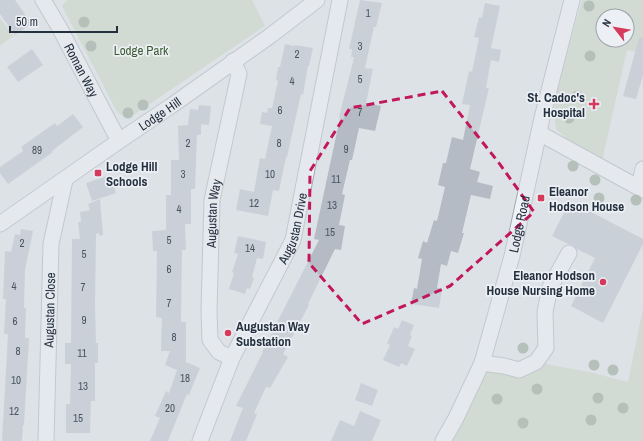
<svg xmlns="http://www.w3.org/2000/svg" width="643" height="441" font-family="'Archivo Narrow',sans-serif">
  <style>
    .green { fill: #c4d2bd; fill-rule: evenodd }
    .building { fill: #b4bbc4 }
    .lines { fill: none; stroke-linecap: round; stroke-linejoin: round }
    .minor-casing { stroke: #a2a9b1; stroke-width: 17 }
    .minor { stroke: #eff2f6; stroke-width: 15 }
    .tree { fill: #859883 }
    .marked { fill: none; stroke: #c2185b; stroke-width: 3; stroke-dasharray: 8 5; stroke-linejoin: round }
    .poi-dot { fill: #d5395b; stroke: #ecf0f5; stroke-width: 1.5 }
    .labels { text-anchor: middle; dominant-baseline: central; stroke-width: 3.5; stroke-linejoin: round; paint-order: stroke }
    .number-label { font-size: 11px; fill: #495360 }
    .park-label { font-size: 13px; fill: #3d5b32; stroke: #ecf0f5 }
    .street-label { font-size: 13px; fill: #25303f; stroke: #ecf0f5 }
    .poi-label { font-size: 13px; font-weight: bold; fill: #25303f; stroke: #ecf0f5; text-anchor: start }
  </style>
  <rect width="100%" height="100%" fill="#dde2e7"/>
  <!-- green -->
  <g class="green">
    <polygon points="67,0 252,0 265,26 135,114 125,117 117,112 62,6"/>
    <path d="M582,0H643V53L627,50L602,161L569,141L556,129L554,113L555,94ZM603,16H627V40H603Z"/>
    <polygon points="0,18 13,36 0,46"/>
    <polygon points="643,308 643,441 443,441 482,363 536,362 589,372 628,382"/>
  </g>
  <!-- building -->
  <g class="building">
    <polygon points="0,0 15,0 32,24 15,35 0,14"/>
    <polygon points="360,0 382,3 376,27 374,27 365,68 373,69 366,103 381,106 375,131 359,128 352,160 350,160 342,194 345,195 339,225 345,226 341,250 335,249 308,304 309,305 283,354 288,357 270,388 266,387 254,413 257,414 246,441 230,441 243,408 236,406 263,352 262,352 319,240 314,239 340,118 339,117 353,62 354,57 351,57 352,49 349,49"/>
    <polygon points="485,3 500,6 491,48 501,50 499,62 491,60 486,88 489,88 470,169 480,172 477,182 493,186 490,199 471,195 462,233 464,233 458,253 451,251 447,266 441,264 437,288 442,289 439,308 411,304 414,288 417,289 422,259 418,258 423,241 427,243 434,220 437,221 445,187 438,185 443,163 446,163 452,137 463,140 470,105 462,104 469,71 472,72 479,38 474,37 479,17 482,18"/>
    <polygon points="639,38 643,38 643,75 636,99 623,96"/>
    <polygon points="285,44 294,46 295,45 313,48 309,66 308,66 303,95 301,94 287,157 286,157 279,191 273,190 268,216 236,210 240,189 254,192 260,158 265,159 272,126 260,124 262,112 267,113 268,108 272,108 278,81 276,80 278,67 280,67"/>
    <polygon points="32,49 43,65 18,82 7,67"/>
    <polygon points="199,105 211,106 209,125 201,124 201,135 197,135 195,189 191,189 191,224 185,224 186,250 182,250 181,322 186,322 186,362 200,368 189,395 187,394 168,441 150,441 160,418 155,416 166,391 169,393 177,370 165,365 170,351 161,351 162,318 156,317 157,251 153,251 152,231 166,230 166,195 171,195 171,160 179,160 178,126 188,125 190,109 198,110"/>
    <polygon points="73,114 83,127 52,151 53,152 8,184 0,173 0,167 23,151 21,147 55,123 57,126"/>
    <polygon points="110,175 116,193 92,201 86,183"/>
    <polygon points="100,199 103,235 99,236 99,233 96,234 95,305 96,343 98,343 98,363 95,363 95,401 91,401 90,433 66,433 66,404 70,404 71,364 65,364 65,343 71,343 72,239 80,239 78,222 81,222 80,212 90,210 88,204"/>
    <polygon points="570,201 643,239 643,244 603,323 571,306 595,258 577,249 573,245 568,244 552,236"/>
    <polygon points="21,229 33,231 25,270 24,308 26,308 25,338 29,338 24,425 23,425 22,441 2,441 8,334 4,334 6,299 3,299 5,251 11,252 15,234 20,235"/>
    <polygon points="238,236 266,242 263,259 257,258 252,277 254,278 250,289 247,288 245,294 229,289 234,273 232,272 238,254 234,253"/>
    <polygon points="402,320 414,325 410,335 412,336 408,346 415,349 407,366 401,363 399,367 383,360 390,345 387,344 394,327 398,329"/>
    <polygon points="361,383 378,390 372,406 355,400"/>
    <polygon points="360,411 381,420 372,441 331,441 340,420 354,426"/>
  </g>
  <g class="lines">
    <!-- minor casing -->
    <g class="minor-casing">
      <g id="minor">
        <path id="s1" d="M43,0L59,27L119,141"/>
        <polyline points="539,133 643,190"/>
        <polyline points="639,187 643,169"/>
        <path id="s2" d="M0,224L119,141L171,106L270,36L317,0"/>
        <path id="s3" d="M232,358L219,352L210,340L209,311L212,200L239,74L233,61"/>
        <polyline points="482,363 504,366 519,370 536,362 546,348 545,312 550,287 569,253"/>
        <path id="s4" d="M46,441L51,244L65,180"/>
        <path id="s5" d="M200,441L232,358L293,240L340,0"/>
        <path id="s6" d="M443,441L456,418L482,363L512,256L542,118L572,0"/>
      </g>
    </g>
    <!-- minor -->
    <use href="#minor" class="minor"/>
  </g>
  <!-- trees -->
  <g class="tree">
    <circle cx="589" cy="6" r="5.5"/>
    <circle cx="84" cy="22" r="5.5"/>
    <circle cx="91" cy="46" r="5.5"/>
    <circle cx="590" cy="56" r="5.5"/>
    <circle cx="577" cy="96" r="5.5"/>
    <circle cx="143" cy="105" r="5.5"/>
    <circle cx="128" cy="113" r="5.5"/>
    <circle cx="569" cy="118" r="5.5"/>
    <circle cx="573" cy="166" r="5.5"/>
    <circle cx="595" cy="180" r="5.5"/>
    <circle cx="599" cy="198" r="5.5"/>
    <circle cx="636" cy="200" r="5.5"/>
    <circle cx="523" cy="348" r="5.5"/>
    <circle cx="594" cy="365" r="5.5"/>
    <circle cx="613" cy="370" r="5.5"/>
    <circle cx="537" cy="389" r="5.5"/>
    <circle cx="598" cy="398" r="5.5"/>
    <circle cx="497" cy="399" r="5.5"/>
    <circle cx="623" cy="408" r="5.5"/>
    <circle cx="591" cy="420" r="5.5"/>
    <circle cx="523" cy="423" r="5.5"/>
  </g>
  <!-- marked area -->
  <path d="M0 0H643V441H0ZM442,91L499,163L534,212L450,286L362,324L309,263L310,171L350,108Z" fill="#dde2e7" fill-opacity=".55" fill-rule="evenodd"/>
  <path class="marked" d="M442,91L499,163L534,212L450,286L362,324L309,263L310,171L350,108Z"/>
  <!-- markers -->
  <g class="poi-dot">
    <path d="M592 98h4v4h4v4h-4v4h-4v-4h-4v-4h4z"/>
    <rect x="94" y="169" width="8" height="8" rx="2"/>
    <rect x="537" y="194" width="8" height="8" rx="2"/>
    <circle cx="603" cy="282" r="4"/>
    <circle cx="228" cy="333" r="4"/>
  </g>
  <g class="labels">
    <!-- number labels -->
    <g class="number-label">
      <text x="368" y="13">1</text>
      <text x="360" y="46">3</text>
      <text x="297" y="54">2</text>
      <text x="360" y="79">5</text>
      <text x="292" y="81">4</text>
      <text x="280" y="110">6</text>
      <text x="360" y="112">7</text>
      <text x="188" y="143">2</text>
      <text x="279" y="143">8</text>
      <text x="346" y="149">9</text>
      <text x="37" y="150">89</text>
      <text x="183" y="174">3</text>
      <text x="270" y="174">10</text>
      <text x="336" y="179">11</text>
      <text x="254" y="203">12</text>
      <text x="332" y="205">13</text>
      <text x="179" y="209">4</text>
      <text x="330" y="232">15</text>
      <text x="169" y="240">5</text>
      <text x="22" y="243">2</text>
      <text x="250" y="248">14</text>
      <text x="84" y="254">5</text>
      <text x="169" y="269">6</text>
      <text x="14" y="286">4</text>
      <text x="83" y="287">7</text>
      <text x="169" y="303">7</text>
      <text x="84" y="320">9</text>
      <text x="15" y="321">6</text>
      <text x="174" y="337">8</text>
      <text x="18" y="351">8</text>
      <text x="82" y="353">11</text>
      <text x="185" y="378">18</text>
      <text x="16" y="380">10</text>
      <text x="83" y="386">13</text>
      <text x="170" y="408">20</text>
      <text x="14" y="411">12</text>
      <text x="78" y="418">15</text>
    </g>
    <!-- park labels -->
    <g class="park-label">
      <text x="141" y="50">Lodge Park</text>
    </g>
    <!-- street labels -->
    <g class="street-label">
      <text stroke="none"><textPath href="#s1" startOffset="80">Roman Way</textPath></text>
      <text stroke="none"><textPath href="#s2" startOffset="194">Lodge Hill</textPath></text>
      <text stroke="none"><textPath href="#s3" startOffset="156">Augustan Way</textPath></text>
      <text stroke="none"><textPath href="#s6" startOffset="231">Lodge Road</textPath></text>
      <text stroke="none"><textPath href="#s5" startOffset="233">Augustan Drive</textPath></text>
      <text stroke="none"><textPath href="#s4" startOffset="131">Augustan Close</textPath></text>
    </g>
    <!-- poi labels -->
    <g class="poi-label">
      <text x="585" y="97" text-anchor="end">St. Cadoc's<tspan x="585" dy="15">Hospital</tspan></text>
      <text x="106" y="166">Lodge Hill<tspan x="106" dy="15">Schools</tspan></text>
      <text x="549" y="191">Eleanor<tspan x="549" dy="15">Hodson House</tspan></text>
      <text x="595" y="275" text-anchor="end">Eleanor Hodson<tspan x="595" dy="15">House Nursing Home</tspan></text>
      <text x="236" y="326">Augustan Way<tspan x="236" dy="15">Substation</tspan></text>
    </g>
  </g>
  <!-- north arrow -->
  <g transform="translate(615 28) rotate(301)"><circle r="19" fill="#ecf0f5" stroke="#9ca3ac"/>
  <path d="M0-3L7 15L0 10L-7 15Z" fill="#d5395b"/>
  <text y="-6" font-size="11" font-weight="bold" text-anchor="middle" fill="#25303f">N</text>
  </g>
  <!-- scale -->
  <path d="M10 26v6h107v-6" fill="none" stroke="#25303f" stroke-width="2"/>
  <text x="16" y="26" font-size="12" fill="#25303f" stroke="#ecf0f5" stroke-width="3" paint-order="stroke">50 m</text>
</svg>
